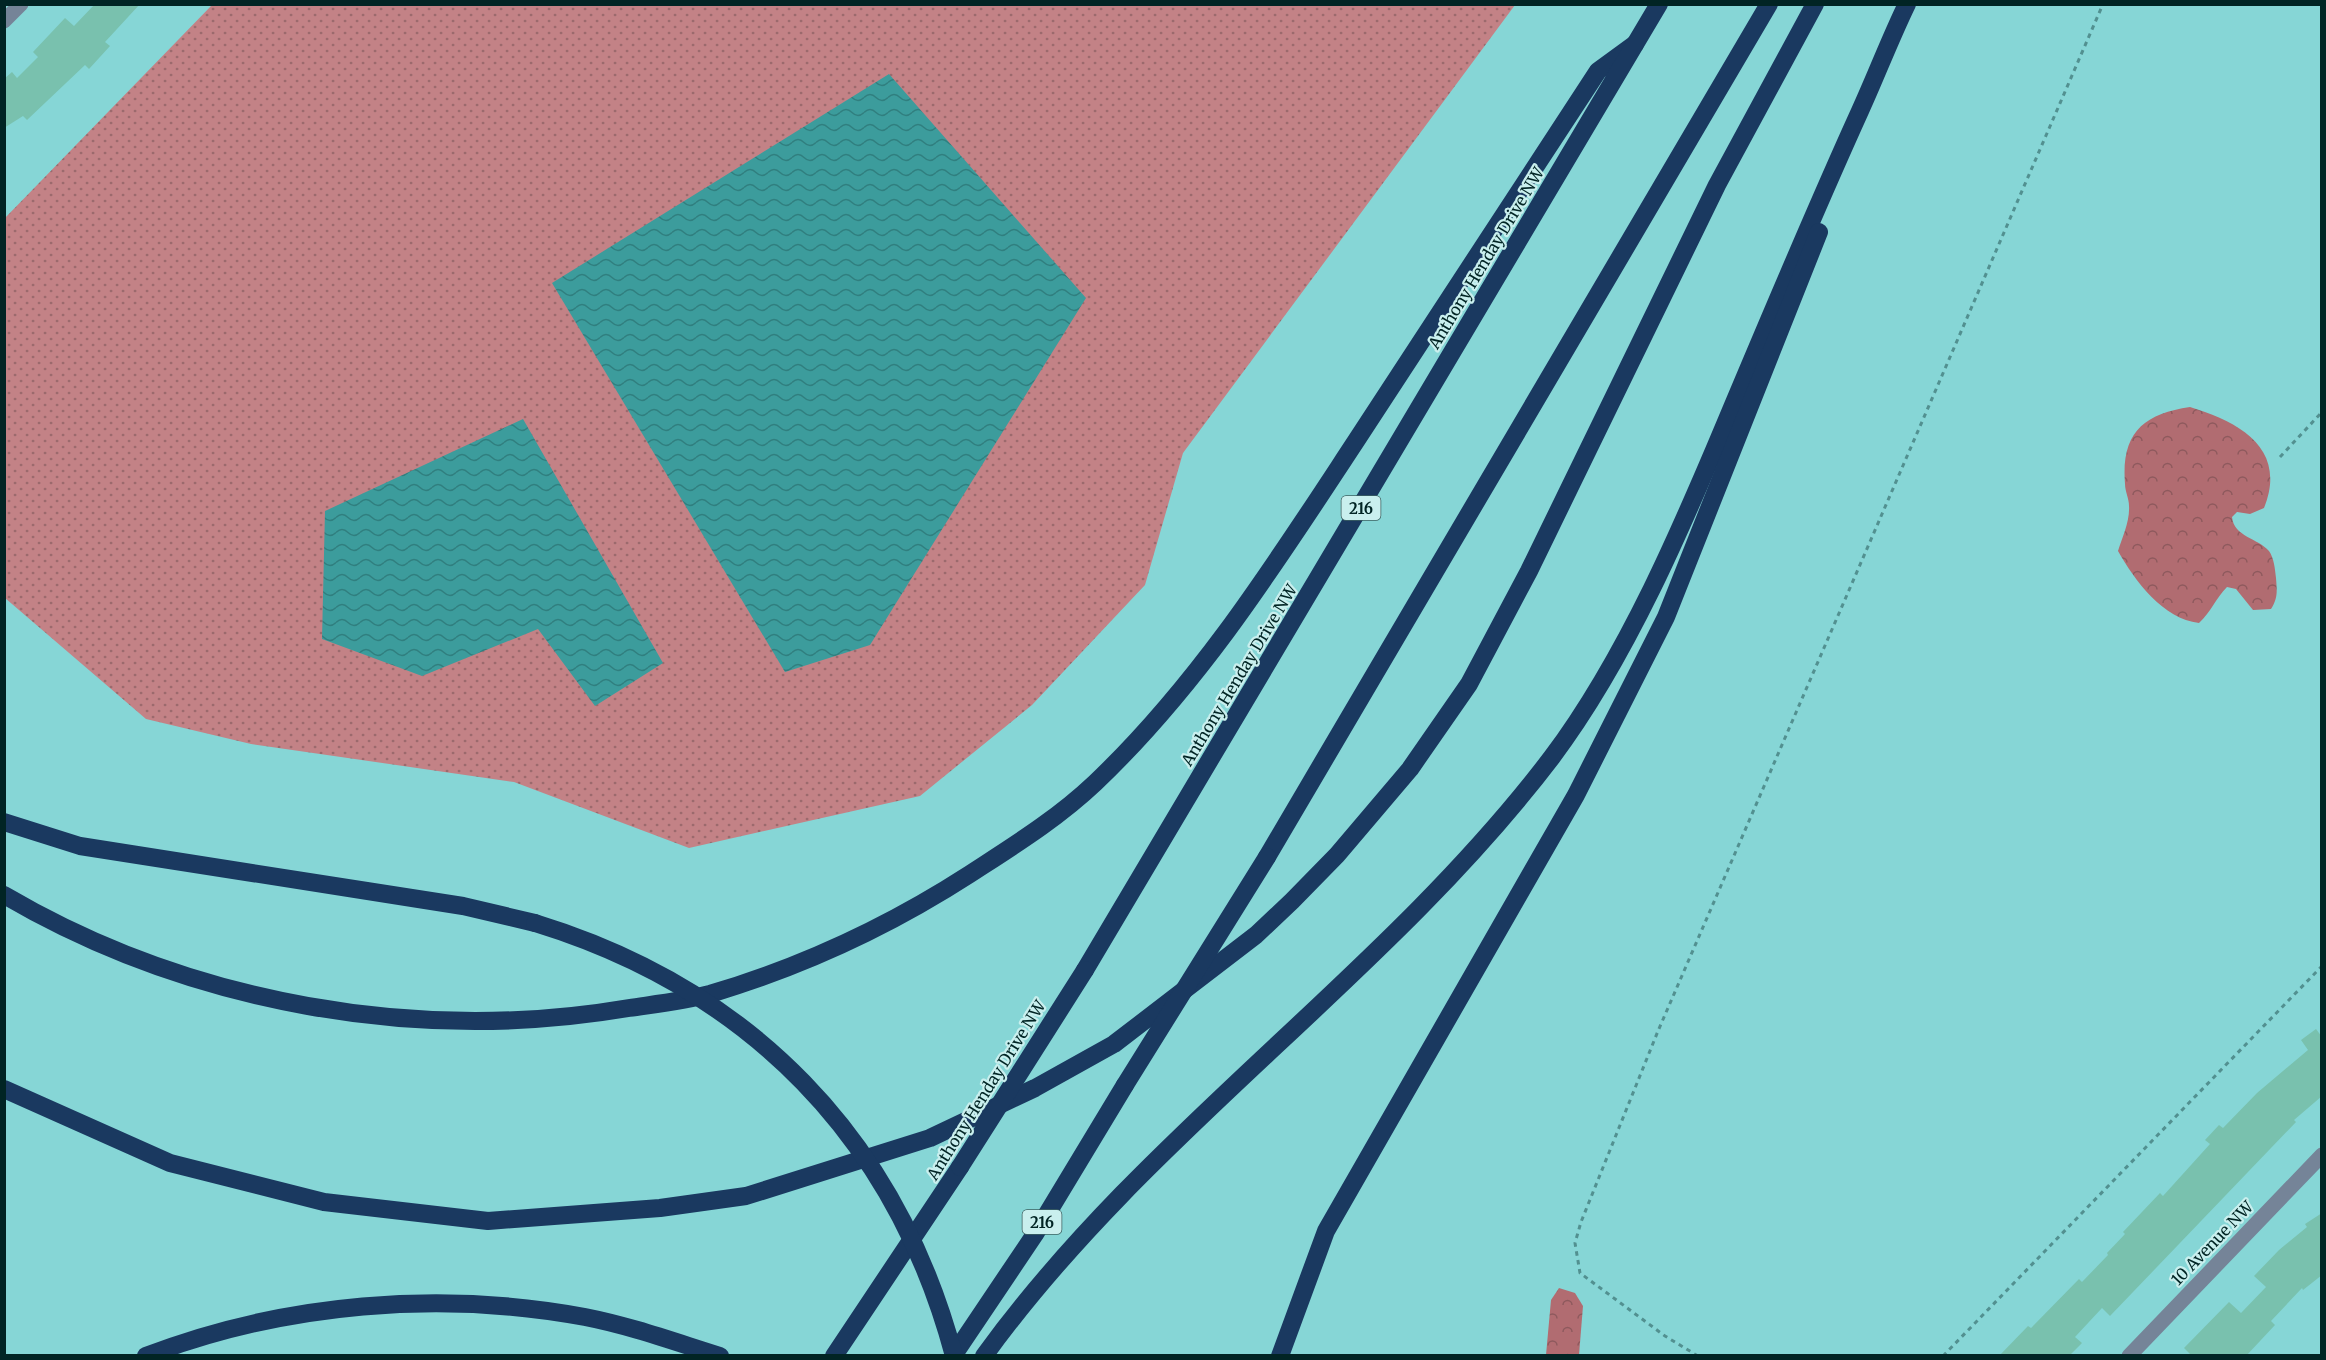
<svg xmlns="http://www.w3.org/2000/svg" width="2326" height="1360" font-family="Merriweather,serif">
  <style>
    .grass { fill: url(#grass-dots) }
    .forest { fill: url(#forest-crowns) }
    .water { fill: url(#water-waves) }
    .building { fill: #79c1ae }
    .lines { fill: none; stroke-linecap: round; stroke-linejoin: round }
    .path { stroke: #529090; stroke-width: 3; stroke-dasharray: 4.5 4.5; stroke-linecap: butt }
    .minor { stroke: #758498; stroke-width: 15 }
    .motorway { stroke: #1a3960; stroke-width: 18 }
    .motorway-bridge { stroke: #1a3960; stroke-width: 18 }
    .labels { text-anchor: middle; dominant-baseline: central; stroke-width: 4.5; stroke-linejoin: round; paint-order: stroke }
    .shield { fill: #c9efee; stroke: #3d6161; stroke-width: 1.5 }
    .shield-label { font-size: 15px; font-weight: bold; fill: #012424 }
    .street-label { font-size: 16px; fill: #012424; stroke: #c9efee }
  </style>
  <defs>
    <pattern id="grass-dots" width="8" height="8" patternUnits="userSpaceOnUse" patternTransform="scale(1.5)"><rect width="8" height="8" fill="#c38286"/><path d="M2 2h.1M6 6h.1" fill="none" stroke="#9c6a6d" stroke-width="1.8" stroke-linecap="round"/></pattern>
    <pattern id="forest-crowns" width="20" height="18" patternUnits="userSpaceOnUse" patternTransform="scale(1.5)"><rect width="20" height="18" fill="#b16c71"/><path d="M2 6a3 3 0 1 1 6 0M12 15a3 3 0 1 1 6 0" fill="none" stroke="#8e595d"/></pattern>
    <pattern id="water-waves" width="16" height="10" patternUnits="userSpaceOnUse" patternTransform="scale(1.5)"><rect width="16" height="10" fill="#3c9c9c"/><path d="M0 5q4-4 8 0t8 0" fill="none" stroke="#307f7f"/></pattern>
  </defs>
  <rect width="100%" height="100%" fill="#86d6d6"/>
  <!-- grass -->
  <polygon class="grass" points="212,5 1515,5 1183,453 1145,585 1032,705 920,796 689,848 514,782 251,744 146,719 5,598 5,218"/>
  <!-- forest -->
  <g class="forest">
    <path d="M2190,407C2239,422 2288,448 2264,508L2250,514L2237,512L2232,517C2234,537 2258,538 2269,551C2274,558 2275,569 2276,578C2277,591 2278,598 2271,609L2253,610L2236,589L2227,587C2216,598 2211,612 2199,623C2163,619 2135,581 2118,551C2122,538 2130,521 2129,506C2129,499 2125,491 2125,484C2121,433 2143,414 2190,407Z"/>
    <polygon points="1559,1288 1575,1293 1583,1306 1579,1355 1546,1355 1551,1300"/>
  </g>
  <!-- water -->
  <g class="water">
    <polygon points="889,74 1086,298 870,645 785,672 552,283"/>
    <polygon points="523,419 663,663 595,706 538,629 422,676 322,639 325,511"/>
  </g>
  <!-- building -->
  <g class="building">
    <polygon points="95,4 140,4 105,42 110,46 89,69 85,65 27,120 23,116 4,128 4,79 12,72 17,78 38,57 33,52 65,18 74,26"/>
    <polygon points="2316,1029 2322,1037 2322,1096 2294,1120 2296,1122 2110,1316 2102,1308 2075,1337 2082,1343 2069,1356 1999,1356 2028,1326 2031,1328 2079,1279 2082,1282 2108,1255 2107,1253 2125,1234 2123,1232 2160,1193 2163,1196 2210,1144 2205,1140 2219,1125 2223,1128 2257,1093 2308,1050 2301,1040"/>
    <polygon points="2322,1213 2322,1275 2303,1290 2302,1288 2271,1321 2275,1325 2246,1356 2192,1356 2184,1348 2229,1302 2241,1313 2266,1287 2254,1276 2279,1250 2307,1227 2305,1224"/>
  </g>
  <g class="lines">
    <!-- path -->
    <g class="path">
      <polyline points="2280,457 2322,412"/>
      <polyline points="1698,1356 1665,1336 1580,1273 1575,1243 1581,1222 1658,1031 2103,4"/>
      <polyline points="1943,1356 2322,966"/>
    </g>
    <!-- minor -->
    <g class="minor">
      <polyline points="4,21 21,4"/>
      <polyline points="2129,1356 2322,1155"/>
    </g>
    <!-- motorway -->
    <g class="motorway">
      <polyline points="4,822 80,846 463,906 535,923"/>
      <polyline points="1267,857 1769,4"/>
      <path d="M4,895C190,1004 418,1044 629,1008C656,1004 684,1001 710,994C801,967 891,925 970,874C1013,846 1057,819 1095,783C1200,683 1277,561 1356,441C1436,317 1517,194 1598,71L1635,44"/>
      <polyline points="1085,970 1659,4"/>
      <polyline points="4,1089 170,1163 324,1202 488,1221 660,1208 746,1196 930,1138 1035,1088 1114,1044 1256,935 1292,901 1337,855 1410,769 1469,684 1529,571 1717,185 1815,4"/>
      <path d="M146,1356C284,1303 440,1290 585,1317C631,1326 675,1342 720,1356"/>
      <polyline points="834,1356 960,1167"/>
      <polyline points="953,1356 1035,1234 1125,1085"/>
      <path d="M984,1356C1146,1132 1385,977 1552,757C1627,657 1683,525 1731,410C1773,310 1815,210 1860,111C1876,76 1890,39 1907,4"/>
      <polyline points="1280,1356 1326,1231 1576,795 1666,617 1819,232"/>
    </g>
    <!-- motorway-bridge -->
    <g class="motorway-bridge">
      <path d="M535,923C750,989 896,1138 954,1356"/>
      <polyline points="1125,1085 1267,857"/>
      <polyline points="960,1167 1085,970"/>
    </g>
  </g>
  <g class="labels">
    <!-- shield labels -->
    <g class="shield">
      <rect x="1341.5" y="496" width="39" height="24" rx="4.5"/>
      <rect x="1022.5" y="1210" width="39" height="24" rx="4.5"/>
    </g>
    <g class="shield-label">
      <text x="1361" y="508">216</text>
      <text x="1042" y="1222">216</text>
    </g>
    <!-- street labels -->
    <g class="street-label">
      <text transform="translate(1486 258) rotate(-59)">Anthony Henday Drive NW</text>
      <text transform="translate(1239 675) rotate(-59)">Anthony Henday Drive NW</text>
      <text transform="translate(986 1090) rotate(-58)">Anthony Henday Drive NW</text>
      <text transform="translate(2212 1243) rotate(-46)">10 Avenue NW</text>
    </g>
  </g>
  <!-- border -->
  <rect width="2326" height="1360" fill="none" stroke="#012424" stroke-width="12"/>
</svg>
